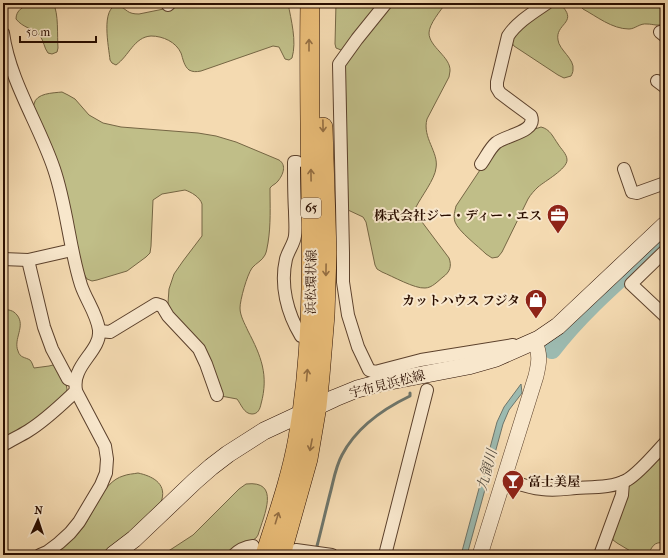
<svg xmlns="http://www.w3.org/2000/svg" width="668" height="558" font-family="'IM FELL French Canon','Noto Serif JP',serif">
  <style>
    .green { fill: #c0be88; stroke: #756644 }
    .water { fill: #9cbab0; stroke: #6e756a }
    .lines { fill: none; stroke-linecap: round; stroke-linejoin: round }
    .stream { stroke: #6e756a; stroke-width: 3 }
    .river { stroke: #9cbab0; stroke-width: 18 }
    .minor-casing { stroke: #5c412c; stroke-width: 14 }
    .tertiary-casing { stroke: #5c412c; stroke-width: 16 }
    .secondary-casing { stroke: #2a0e00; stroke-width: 18 }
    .primary-casing { stroke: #2a0e00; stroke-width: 20 }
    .minor { stroke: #f8e7cc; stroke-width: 12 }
    .tertiary { stroke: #f8e7cc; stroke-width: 15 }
    .secondary { stroke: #f8e7cc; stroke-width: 17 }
    .primary { stroke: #eabd78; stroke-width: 19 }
    .oneway { stroke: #946e42 }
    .labels { text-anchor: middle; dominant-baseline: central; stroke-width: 4; stroke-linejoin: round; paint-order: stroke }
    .shield { fill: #f8e7cc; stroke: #684f3d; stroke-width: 1 }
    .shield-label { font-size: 12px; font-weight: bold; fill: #2a0e00 }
    .poi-label { font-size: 13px; font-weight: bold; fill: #2a0e00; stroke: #f8e7cc; text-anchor: end }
    .street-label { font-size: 13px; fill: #2a0e00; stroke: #f8e7cc }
    .water-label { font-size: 14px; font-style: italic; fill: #524a3e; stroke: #f8e7cc }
  </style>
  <rect width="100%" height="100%" fill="#f4dab1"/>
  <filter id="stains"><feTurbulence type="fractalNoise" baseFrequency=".005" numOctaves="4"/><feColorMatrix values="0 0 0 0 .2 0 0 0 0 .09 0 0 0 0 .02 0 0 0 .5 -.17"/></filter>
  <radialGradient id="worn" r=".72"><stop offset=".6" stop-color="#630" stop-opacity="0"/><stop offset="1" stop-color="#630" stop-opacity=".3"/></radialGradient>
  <!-- green -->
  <g class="green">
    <path d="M31,3H53C59,13 57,36 58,48L57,52L52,54L48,53C44,48 44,41 40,36C33,28 23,28 16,19C16,10 23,7 31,3Z"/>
    <path d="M193,3H288C291,20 297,41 292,58L289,60L285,59L279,47L273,46L201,71C196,72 193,72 189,70C184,66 183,59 181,53C176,42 163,36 151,36C134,37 129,56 116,65L112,63L110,60C109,48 100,7 118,5C128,10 127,14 139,14Z"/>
    <polygon points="336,3 380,3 345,47 341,50 336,48 335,44"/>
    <path d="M392,3H446C441,10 429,24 429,33C429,47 451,57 450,71C450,73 449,75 449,77L427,119C422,138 439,152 436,168C435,179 421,197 416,207L415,211L416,214L449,258C452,266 450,272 443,277C438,281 432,288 425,288C415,289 392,276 382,272L377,269L375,265L366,222L363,217L348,210L345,65L360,42Z"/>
    <path d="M552,3C557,3 559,3 563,7C577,23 555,24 558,40C559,50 575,59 573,70C573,72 572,74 571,76L564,78L558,75L514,46L512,43V35Z"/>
    <path d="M580,3H665V23C658,27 654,24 647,24C640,23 635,29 629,29C612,29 596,16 583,9L580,6Z"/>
    <path d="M62,92L68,95L75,99L89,115L103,123L121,127L198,133L216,136L236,142L279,160C287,165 283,175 278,181C275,185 273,184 270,188C270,207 271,224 268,243C267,247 267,251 265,255C262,261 256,263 252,268C247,275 240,300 240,308C240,316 245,324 248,331C261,356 269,375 261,404C260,409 258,414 252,414C244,414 241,404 237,399L221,396L173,316L168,303L169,289L174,274L183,261L202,236V204C200,197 191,192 185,190L162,194L153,200L151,246L150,253L146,257L127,271L97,280L92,281L87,279L84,274L34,110C34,108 33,106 34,104C36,93 53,93 62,92Z"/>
    <path d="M541,127C550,129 553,137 558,144C561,149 567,154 567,160C567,169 545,181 538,187C534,191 531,194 528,199L502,252L498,257L492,258L486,254C479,247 458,231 455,222C453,216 455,211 456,206L494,149L500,144L535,129Z"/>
    <path d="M3,309C9,310 13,310 17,315C26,326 13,339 18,351C20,358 25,357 30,360C32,362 33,366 34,368L49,366L53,365L56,367L66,384L67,389L66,394L59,403L3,441Z"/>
    <path d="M665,459V543C653,541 653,547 647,555H637L617,543L613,540L612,535L627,490L630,484L657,460Z"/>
    <path d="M138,473C152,476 166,483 162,499C161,502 159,506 157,508L109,550L100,555H53C65,547 75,538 84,526C95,510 103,482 123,476C128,474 133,474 138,473Z"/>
    <path d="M246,484C281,480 264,515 258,535L256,538L229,555H161L170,550L193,535L239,489Z"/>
  </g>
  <!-- water -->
  <polygon class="water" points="521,384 522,393 509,410 503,424 467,555 461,555 497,422 504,407"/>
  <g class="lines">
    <!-- stream -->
    <path class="stream" d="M317,546C322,527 326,509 331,490C334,478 336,466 342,455C356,428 383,409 410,396V393"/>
    <!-- river -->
    <path class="river" d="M552,350C584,308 626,274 665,238"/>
    <!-- minor casing -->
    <g class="minor-casing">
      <g id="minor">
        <polyline points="386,3 357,39 339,64 343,253 343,282 348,315 358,347 369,370 375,372 421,360 513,345 514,346"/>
        <polyline points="168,5 170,3"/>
        <polyline points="660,32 665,36"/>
        <path d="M3,33C10,82 39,124 54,169C67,207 69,247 81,285C86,300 97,314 99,330C101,346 83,359 78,373C75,379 75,384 76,391L105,446L107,459L106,473L101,485L79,522L70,533L59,543L47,552L40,555"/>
        <polyline points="657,81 665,87"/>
        <path d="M297,162H294C294,178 294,195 295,211C295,219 296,228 295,236C294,244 288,251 286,259C280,285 287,313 301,336"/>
        <path d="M481,164C486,157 490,148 496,143C506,135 537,132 531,116L500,93L497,88V82L508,36C517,22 534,12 547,3"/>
        <polyline points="624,169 632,192 637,193 665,183"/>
        <polyline points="665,251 631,284 665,316"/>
        <polyline points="3,259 28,260 72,250"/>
        <polyline points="28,260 44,327 52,349 68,379 75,381"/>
        <polyline points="99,331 110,332 156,304 162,306 168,316 199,349 206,364 217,395"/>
        <path d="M3,445C11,440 20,436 28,431C46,420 61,405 76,391"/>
        <path d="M504,479C516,483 529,488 542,489C554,491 565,489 576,488C593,487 612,488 627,480C639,473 655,454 665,443"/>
        <polyline points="296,550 332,555"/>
        <path d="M234,555C240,549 245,547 253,546"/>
        <polyline points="385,555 427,390"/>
        <polyline points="600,555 622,495 623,482"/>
      </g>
    </g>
    <!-- tertiary casing -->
    <g class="tertiary-casing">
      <path id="tertiary" d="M480,555L536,376C539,363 541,354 534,341"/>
    </g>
    <!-- secondary casing -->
    <g class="secondary-casing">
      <polyline id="secondary" points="113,555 134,539 195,481 211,467 228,454 264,431 335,398 357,389 380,383 468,366 496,358 539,339 558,326 665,225"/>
    </g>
    <!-- primary casing -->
    <g class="primary-casing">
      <g id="primary">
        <path d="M265,555C277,517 291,478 298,438C312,359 312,280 311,200C310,134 309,69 310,3"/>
        <polyline points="281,555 308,459 317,406 320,376 325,315 327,253 323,127"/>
      </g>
    </g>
    <!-- minor -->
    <use href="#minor" class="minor"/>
    <!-- tertiary -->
    <use href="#tertiary" class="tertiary"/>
    <!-- secondary -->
    <use href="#secondary" class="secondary"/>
    <!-- primary -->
    <use href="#primary" class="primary"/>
  </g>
  <!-- one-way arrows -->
  <defs><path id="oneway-shaft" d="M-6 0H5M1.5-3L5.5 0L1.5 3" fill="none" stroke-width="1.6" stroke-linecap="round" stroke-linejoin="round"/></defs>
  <g class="oneway">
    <use href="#oneway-shaft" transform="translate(309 45) rotate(-90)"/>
    <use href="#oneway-shaft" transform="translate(323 126) rotate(89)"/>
    <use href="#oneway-shaft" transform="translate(311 175) rotate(-91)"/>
    <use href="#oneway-shaft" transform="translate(326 270) rotate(91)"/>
    <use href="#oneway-shaft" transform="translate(307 375) rotate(-85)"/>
    <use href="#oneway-shaft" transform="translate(311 445) rotate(101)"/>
    <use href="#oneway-shaft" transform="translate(277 518) rotate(-73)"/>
  </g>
  <!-- icons -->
  <defs>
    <g id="office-pin" transform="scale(1.15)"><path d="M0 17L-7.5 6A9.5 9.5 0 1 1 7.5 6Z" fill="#8f2418" stroke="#f8e7cc"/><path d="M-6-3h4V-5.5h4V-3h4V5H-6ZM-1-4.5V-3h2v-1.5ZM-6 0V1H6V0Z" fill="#fff"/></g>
    <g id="shop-pin" transform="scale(1.15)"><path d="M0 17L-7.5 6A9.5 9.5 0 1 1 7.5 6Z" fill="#8f2418" stroke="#f8e7cc"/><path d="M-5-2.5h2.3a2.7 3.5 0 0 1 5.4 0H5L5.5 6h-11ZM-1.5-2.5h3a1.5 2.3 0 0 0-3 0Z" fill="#fff"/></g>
    <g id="bar-pin" transform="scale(1.15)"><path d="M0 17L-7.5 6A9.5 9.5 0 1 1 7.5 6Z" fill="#8f2418" stroke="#f8e7cc"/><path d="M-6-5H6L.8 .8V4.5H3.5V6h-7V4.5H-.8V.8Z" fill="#fff"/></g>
  </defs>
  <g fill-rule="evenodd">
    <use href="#office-pin" x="558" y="215"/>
    <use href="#shop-pin" x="536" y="300"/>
    <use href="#bar-pin" x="513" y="481"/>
  </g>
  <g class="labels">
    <!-- shield labels -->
    <rect class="shield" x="301" y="198" width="20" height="20" rx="3"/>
    <g class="shield-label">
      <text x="311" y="208">65</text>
    </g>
    <!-- poi labels -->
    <g class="poi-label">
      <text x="542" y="215">株式会社ジー・ディー・エス</text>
      <text x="520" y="300">カットハウス フジタ</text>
      <text x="528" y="481" text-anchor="start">富士美屋</text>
    </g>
    <!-- street labels -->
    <g class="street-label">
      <text transform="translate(311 282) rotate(-89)">浜松環状線</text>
      <text transform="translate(387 384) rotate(-14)">宇布見浜松線</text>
    </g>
    <!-- water labels -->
    <g class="water-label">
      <text transform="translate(487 470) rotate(-75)">九領川</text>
    </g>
  </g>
  <!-- margin -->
  <rect width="668" height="558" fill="none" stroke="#f4dab1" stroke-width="16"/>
  <rect x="4" y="4" width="660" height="550" fill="none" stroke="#2a0e00" stroke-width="2"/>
  <rect x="8" y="8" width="652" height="542" fill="none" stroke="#2a0e00"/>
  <!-- north arrow -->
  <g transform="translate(38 520) rotate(3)" stroke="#f8e7cc" stroke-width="3" paint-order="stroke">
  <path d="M0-3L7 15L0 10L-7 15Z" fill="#2a0e00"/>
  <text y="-6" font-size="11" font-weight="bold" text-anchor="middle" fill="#2a0e00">N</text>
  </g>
  <!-- scale -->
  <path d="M20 36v6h76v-6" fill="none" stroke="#2a0e00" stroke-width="2"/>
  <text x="26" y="36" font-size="12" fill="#2a0e00" stroke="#f8e7cc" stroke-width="3" paint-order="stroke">50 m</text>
  <rect width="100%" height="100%" filter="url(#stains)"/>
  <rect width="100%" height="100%" fill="url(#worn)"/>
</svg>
